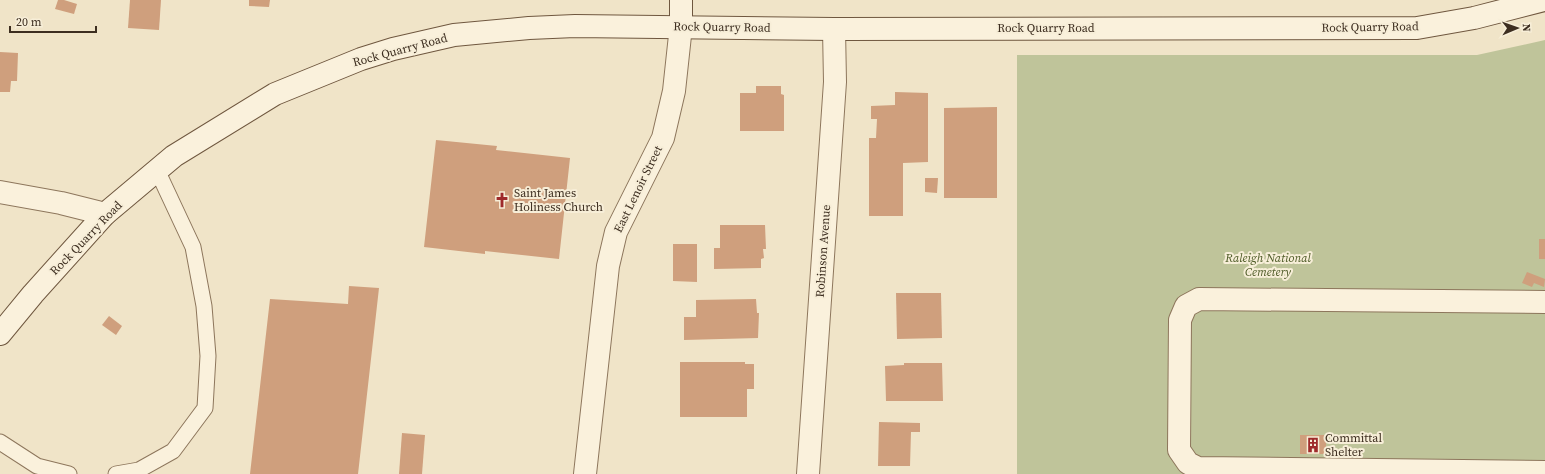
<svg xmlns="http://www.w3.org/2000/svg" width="1545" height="474" font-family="'Source Serif 4',serif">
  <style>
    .cemetery { fill: #bfc49a }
    .building { fill: #cf9f7d }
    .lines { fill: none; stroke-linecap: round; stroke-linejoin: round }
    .service-casing { stroke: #8d765c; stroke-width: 17 }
    .minor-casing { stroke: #8d765c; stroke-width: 24 }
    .secondary-casing { stroke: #6f573f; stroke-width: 24 }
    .service { stroke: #faf1dc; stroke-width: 15 }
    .minor { stroke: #faf1dc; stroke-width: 22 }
    .secondary { stroke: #faf1dc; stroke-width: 22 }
    .labels { text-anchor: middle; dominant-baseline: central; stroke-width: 4; stroke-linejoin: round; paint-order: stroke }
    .street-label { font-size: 12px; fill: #3d2e20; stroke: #f7eed8 }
    .poi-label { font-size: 12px; fill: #3d2e20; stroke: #f7eed8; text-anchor: start }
    .park-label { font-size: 12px; font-style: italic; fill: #4d5a26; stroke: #f7eed8 }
  </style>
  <rect width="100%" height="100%" fill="#f0e4c8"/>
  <!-- cemetery -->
  <polygon class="cemetery" points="1545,40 1545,474 1017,474 1017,55 1477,55"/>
  <!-- building -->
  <g class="building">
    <polygon points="58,0 64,0 77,4 74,14 55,9"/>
    <polygon points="130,0 161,0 159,30 128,28"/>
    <polygon points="249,0 270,0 269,7 249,6"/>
    <polygon points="0,52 18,53 17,81 11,81 10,92 0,92"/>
    <polygon points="756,86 781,86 781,94 784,95 784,131 740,131 740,93 756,93"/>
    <polygon points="895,92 928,93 928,162 903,163 903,216 869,216 869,138 876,138 877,119 871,119 871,106 895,105"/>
    <polygon points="997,107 997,198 944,198 944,108"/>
    <polygon points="436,140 497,146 496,150 570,158 559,259 485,251 485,254 424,247"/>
    <polygon points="925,178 938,178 937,193 925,192"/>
    <polygon points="720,225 765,225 766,249 763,249 764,258 761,259 761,268 714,269 714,248 720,248"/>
    <rect x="1539" y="239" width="6" height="20"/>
    <polygon points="673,244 697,244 697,282 673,281"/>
    <polygon points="1527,272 1545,279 1544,287 1534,283 1532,287 1522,283"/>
    <polygon points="349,286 379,288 358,474 250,474 270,299 348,304"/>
    <polygon points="896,293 941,293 942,338 897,339"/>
    <polygon points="756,299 757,313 759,313 758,338 684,340 684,317 696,317 696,300"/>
    <polygon points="109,316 122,326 116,335 102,325"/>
    <polygon points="680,362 745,362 745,364 754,364 754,389 747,389 747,417 680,417"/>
    <polygon points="904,363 942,363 943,401 886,401 885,366 904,365"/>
    <polygon points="879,422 920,423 920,432 911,432 910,466 878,466"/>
    <polygon points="402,433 425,435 422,474 399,474"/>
    <rect x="1300" y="435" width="26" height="19"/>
  </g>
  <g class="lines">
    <!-- service casing -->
    <g class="service-casing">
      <g id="service">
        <polyline points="0,442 37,466 69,474"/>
        <polyline points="116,474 139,470 173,451 205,408 208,356 204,306 193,247 157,170"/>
      </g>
    </g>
    <!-- minor casing -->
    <g class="minor-casing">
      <g id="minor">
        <polyline points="0,192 61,203 105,214"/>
        <polyline points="1545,302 1199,299 1186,306 1180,320 1179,450 1188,463 1198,468 1545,472"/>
        <polyline points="585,474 608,266 616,232 663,138 674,91 681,26"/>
        <polyline points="808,474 835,82 834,29"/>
      </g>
    </g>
    <!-- secondary casing -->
    <g class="secondary-casing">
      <g id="secondary">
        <polyline points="681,0 681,26"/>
        <polyline points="0,334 33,294 105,214 174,156 275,94 361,59 393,49 454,35 529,28 575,26 834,29 1417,28 1474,18 1544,0"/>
      </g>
    </g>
    <!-- service -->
    <use href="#service" class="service"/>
    <!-- minor -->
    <use href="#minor" class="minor"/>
    <!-- secondary -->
    <use href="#secondary" class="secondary"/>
  </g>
  <!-- icons -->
  <defs>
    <g id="church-bare" transform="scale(1.2)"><path d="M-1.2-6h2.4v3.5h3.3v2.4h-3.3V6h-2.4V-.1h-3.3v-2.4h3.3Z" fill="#9e2a2b" stroke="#f7eed8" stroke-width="2.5" paint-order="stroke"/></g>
    <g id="building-bare" transform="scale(1.2)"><path d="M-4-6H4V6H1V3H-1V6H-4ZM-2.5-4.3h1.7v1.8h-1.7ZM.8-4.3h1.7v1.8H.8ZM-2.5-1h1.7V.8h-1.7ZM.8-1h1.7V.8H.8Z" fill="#9e2a2b" stroke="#f7eed8" stroke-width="2.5" paint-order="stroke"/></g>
  </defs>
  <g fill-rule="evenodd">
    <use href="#church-bare" x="502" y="200"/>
    <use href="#building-bare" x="1313" y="445"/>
  </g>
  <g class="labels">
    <!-- street labels -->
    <g class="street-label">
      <text transform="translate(722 27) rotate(1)">Rock Quarry Road</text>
      <text transform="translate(1370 27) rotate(-1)">Rock Quarry Road</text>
      <text x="1046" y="28">Rock Quarry Road</text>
      <text transform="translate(400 50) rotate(-15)">Rock Quarry Road</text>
      <text transform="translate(638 189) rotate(-64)">East Lenoir Street</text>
      <text transform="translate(86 238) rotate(-46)">Rock Quarry Road</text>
      <text transform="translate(823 251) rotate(-86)">Robinson Avenue</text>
    </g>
    <!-- poi labels -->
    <g class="poi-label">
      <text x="514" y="193">Saint James<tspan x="514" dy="14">Holiness Church</tspan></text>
      <text x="1325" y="438">Committal<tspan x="1325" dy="14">Shelter</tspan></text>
    </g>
    <!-- park labels -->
    <g class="park-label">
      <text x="1268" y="258">Raleigh National<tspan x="1268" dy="14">Cemetery</tspan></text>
    </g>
  </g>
  <!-- north arrow -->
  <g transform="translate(1517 28) rotate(88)" stroke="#f7eed8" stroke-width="3" paint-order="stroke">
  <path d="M0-3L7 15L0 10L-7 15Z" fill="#3d2e20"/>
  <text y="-6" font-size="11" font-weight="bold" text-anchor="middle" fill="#3d2e20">N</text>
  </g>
  <!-- scale -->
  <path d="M10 26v6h86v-6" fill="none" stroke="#3d2e20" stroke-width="2"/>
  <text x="16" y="26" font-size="12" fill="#3d2e20" stroke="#f7eed8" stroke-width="3" paint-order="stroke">20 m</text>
</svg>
